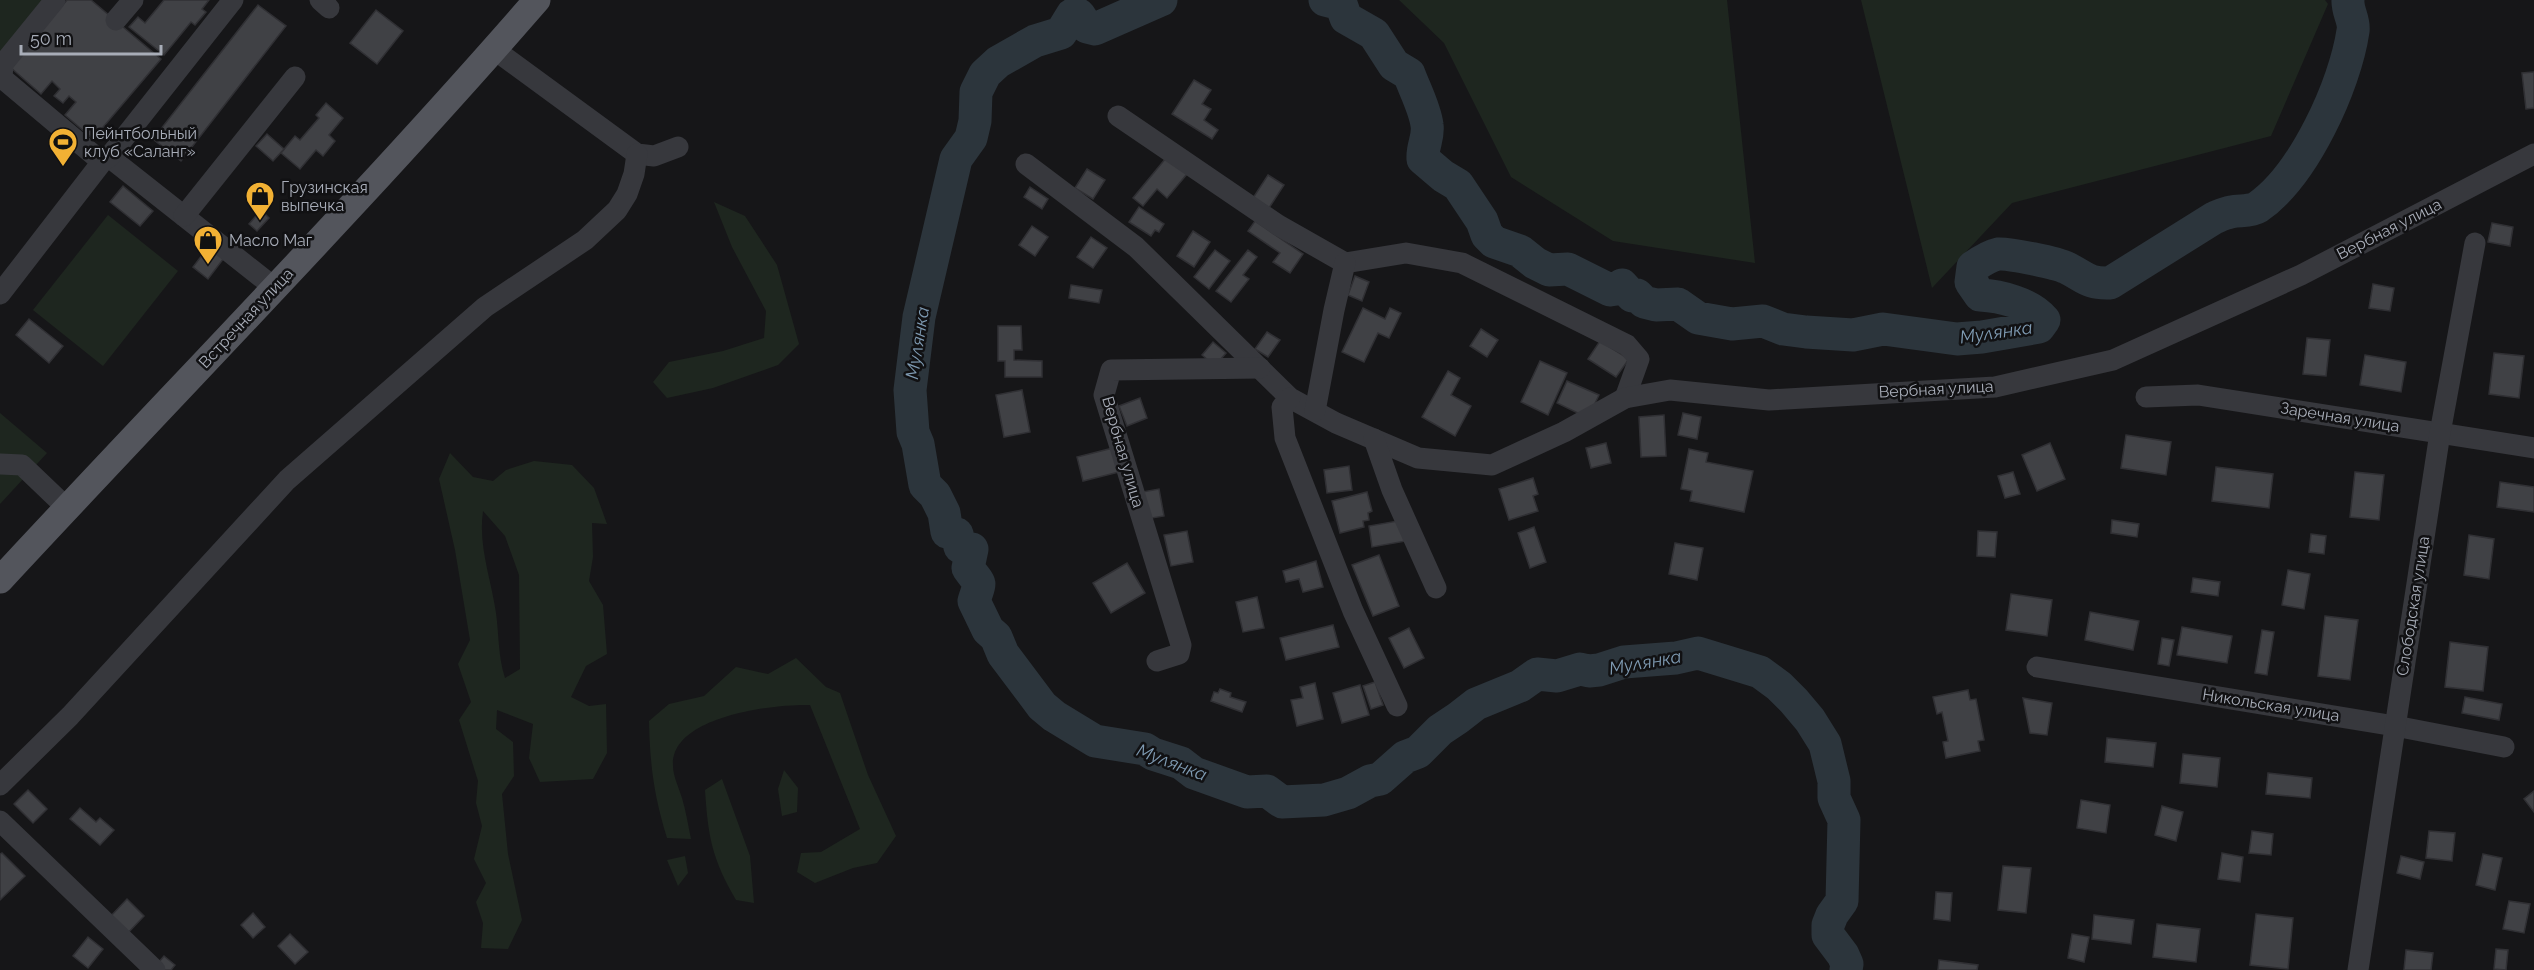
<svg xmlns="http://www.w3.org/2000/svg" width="2534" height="970" font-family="Raleway,sans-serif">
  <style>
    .green { fill: #1e261f; fill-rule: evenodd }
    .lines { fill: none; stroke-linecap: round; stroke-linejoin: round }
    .river { stroke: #2c353c; stroke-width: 33 }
    .building { fill: #404145; stroke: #303034; stroke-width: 1.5 }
    .minor { stroke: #37383d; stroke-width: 21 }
    .major { stroke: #53555c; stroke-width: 27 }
    .labels { text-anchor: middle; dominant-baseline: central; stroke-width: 5; stroke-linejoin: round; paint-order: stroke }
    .poi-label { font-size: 16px; fill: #a8adb8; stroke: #111113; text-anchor: start }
    .street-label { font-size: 16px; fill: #a8adb8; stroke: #111113 }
    .water-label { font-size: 18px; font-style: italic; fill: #7f9bb3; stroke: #111113 }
  </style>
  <rect width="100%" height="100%" fill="#161618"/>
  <!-- green -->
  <g class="green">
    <polygon points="0,0 59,0 8,57 0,51"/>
    <polygon points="1399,0 1727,0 1755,263 1613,241 1511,177 1444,43"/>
    <polygon points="1861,0 2325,0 2328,4 2271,136 2012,203 1932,288"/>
    <polygon points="714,202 745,216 777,265 799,344 778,365 713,388 667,398 653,382 669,362 723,351 764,338 766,311 732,247"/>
    <polygon points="108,215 178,271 103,366 33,310"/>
    <polygon points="0,413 47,453 0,504"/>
    <path d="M450,453L473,477L493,481L506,470L534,461L572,465L594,488L607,524L592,523L593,557L589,581L603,605L607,654L586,666L571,697L589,706L606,704L607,753L593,779L540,782L529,758L533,724L497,710L496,729L513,742L514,776L502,794L508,854L522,920L508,949L481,948L483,923L476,902L486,883L474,859L482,826L476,803L478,781L459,720L471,702L458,664L470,640L455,550L439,479ZM483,511L505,536L519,575L520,669L505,678C498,656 499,635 496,613C491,578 478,546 483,511Z"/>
    <path d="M796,658L826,687L840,693L868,775L896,836L877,863L853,868L815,883L797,872L801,853L821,852L860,829L810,705C774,704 670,716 673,766C673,776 679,788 682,798C686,811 688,825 691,839L667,838C654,796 650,766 649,721L669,704L704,696L736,667L768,674Z"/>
    <polygon points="784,770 798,788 797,812 782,816 778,789"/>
    <path d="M722,779L750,856L754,903L736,900C712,859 708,837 705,790Z"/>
    <polygon points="685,856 688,873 678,886 667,860"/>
  </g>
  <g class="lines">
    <!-- river -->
    <g class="river">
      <path d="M1161,0L1095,29L1087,27L1079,15H1072L1061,33L1035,41L998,62L985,74L976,92L975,121L971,138L956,159L919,317L910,390L913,432L918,444L925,485L935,495L944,513L947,532L957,534L960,547L972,549L968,568C982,588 981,578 974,601L988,630L996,637L1003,654L1042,706L1054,716L1095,741L1145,749L1153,754L1181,763L1194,773L1247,792L1267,791L1282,802L1324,800L1348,793L1370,781L1380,779L1405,757L1418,752L1440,730L1458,718L1476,704L1520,686L1537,674L1557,676L1580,669L1589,671L1599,670L1624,662L1676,658L1698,653L1760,672L1779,686L1794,701L1810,720L1825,744L1834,781V798L1844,820L1842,901L1832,915L1828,925V935L1843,955L1847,964L1846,970"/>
      <path d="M1325,0L1341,4L1346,18L1374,34L1394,65L1409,74C1415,90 1425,109 1427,125C1429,138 1422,146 1423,159L1443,176L1458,185L1482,221L1487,235L1494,242L1520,251L1535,263L1549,270L1568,269L1610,290L1617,289L1622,285L1632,296L1637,295L1644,302L1656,305L1678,304L1698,318L1732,324L1763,321L1783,329L1806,332L1853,335L1883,329L1957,339L1982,337L2039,327L2044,320C2030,303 2000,296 1980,295L1971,282L1973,267C1980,262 1989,256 1998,254C2009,253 2057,263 2067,268C2085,277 2088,284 2110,283L2214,218C2219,216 2225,213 2231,212C2240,210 2250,212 2258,207C2304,175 2345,85 2353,31C2355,21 2347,11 2348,0"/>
    </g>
  </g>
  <!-- building -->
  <g class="building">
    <polygon points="67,0 91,0 161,59 93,139 65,115 76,102 69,96 63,103 54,96 60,89 52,81 41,94 10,67"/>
    <polygon points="164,0 209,0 202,9 206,12 195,25 191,22 164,55 129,27 138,17 145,23"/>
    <polygon points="258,5 286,26 181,161 153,139"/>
    <polygon points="376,10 403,31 377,64 350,43"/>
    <polygon points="2534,72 2534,108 2526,109 2522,73"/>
    <polygon points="1194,80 1211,90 1202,104 1211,109 1204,120 1218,130 1212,139 1172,114"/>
    <polygon points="326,103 343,118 329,135 335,141 323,156 316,150 300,169 281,153 295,136 300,140 319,118 316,115"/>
    <polygon points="267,134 284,149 273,161 256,146"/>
    <polygon points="1166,158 1187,174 1167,198 1157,189 1143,206 1133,198"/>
    <polygon points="1087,169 1105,180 1093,199 1075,188"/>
    <polygon points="1268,175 1284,185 1269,208 1253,198"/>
    <polygon points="123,186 153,211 140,226 110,202"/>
    <polygon points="1030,187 1048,199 1042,209 1024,197"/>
    <polygon points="1139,207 1164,224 1159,232 1155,230 1151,236 1129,222"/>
    <polygon points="261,210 269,218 257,231 249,224"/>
    <polygon points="1255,221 1303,254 1290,273 1273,262 1280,253 1248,231"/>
    <polygon points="2492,223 2513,227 2510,246 2488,242"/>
    <polygon points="1032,226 1048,237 1035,256 1019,245"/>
    <polygon points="1193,231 1210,242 1194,267 1177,256"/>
    <polygon points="1091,237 1107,248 1093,268 1077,257"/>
    <polygon points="209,246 224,258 208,279 193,267"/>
    <polygon points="1215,250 1230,261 1209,289 1194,277"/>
    <polygon points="1248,250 1257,257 1243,275 1249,279 1231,302 1216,291"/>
    <polygon points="1355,276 1369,282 1362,301 1348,295"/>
    <polygon points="2373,284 2394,288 2390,311 2369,308"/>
    <polygon points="1071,285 1102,290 1099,303 1069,298"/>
    <polygon points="1363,308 1385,319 1390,308 1401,313 1389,338 1378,333 1364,362 1342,352"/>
    <polygon points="29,319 63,346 49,363 16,335"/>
    <polygon points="998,326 1021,326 1022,350 1014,350 1014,360 1042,361 1042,377 1005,377 1005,361 998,361"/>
    <polygon points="1481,329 1498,340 1487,357 1470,346"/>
    <polygon points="1267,332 1280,340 1268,357 1255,349"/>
    <polygon points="2307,338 2330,340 2326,376 2303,374"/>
    <polygon points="1600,341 1629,359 1616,377 1588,359"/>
    <polygon points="1213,342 1226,353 1215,366 1202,355"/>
    <polygon points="2494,353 2524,356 2519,398 2489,394"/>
    <polygon points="2365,355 2406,362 2401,392 2360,385"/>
    <polygon points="1540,361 1567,373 1548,415 1521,402"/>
    <polygon points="1448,371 1460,378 1451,395 1471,406 1455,436 1422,417"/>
    <polygon points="1567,381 1599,395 1588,418 1557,403"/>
    <polygon points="1022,390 1030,432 1004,437 996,395"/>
    <polygon points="1140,398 1147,418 1127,426 1119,406"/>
    <polygon points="1683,413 1701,417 1697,439 1678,435"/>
    <polygon points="1664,415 1666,456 1641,457 1639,417"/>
    <polygon points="2126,435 2171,442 2166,475 2121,468"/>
    <polygon points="1606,443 1611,463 1591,468 1586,448"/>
    <polygon points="2050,443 2065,479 2037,491 2022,455"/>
    <polygon points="1113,448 1119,472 1083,481 1077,457"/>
    <polygon points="1689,449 1708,453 1706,462 1753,471 1744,512 1690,501 1692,491 1681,489"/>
    <polygon points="1349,466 1352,490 1327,493 1324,470"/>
    <polygon points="2216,467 2273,474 2269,508 2212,501"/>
    <polygon points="2013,472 2020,494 2005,498 1998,476"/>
    <polygon points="2355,472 2384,475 2379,520 2350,517"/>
    <polygon points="1533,478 1538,494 1533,496 1538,511 1509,520 1499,489"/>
    <polygon points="2500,482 2534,487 2534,512 2497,507"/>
    <polygon points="1159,489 1164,516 1146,519 1142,492"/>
    <polygon points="1367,492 1372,511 1368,513 1369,520 1363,521 1364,527 1340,533 1332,501"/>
    <polygon points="1403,520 1406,541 1372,547 1369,526"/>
    <polygon points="2112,520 2139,524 2137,537 2111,533"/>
    <polygon points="1534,527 1546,562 1530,568 1518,533"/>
    <polygon points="1187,531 1193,562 1171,566 1164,535"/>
    <polygon points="1978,531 1997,532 1995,557 1977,556"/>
    <polygon points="2311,534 2326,536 2324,554 2309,552"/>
    <polygon points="2469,535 2494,539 2489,579 2464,575"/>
    <polygon points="1675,543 1703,548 1697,580 1669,574"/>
    <polygon points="1379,555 1399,606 1373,616 1352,565"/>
    <polygon points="1316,561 1323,587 1303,592 1299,579 1286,582 1283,571"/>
    <polygon points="1127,563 1145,593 1111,613 1093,583"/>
    <polygon points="2288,570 2310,574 2304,609 2282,605"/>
    <polygon points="2193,578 2220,582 2218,596 2191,592"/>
    <polygon points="2011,594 2052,600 2047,636 2006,630"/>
    <polygon points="1257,597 1264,628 1243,632 1236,602"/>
    <polygon points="2090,612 2139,621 2133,650 2085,640"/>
    <polygon points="2325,616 2358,620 2350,680 2318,676"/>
    <polygon points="1333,625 1339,647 1286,660 1280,638"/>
    <polygon points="2182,627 2232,636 2227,663 2177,655"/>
    <polygon points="1409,628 1424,658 1404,668 1389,638"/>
    <polygon points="2262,630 2274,632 2267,675 2255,673"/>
    <polygon points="2162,638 2174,640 2169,666 2158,664"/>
    <polygon points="2450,642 2488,647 2483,691 2445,687"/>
    <polygon points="1375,682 1383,705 1371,709 1363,686"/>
    <polygon points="1315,683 1323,719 1297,726 1291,700 1303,698 1300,687"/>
    <polygon points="1360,685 1369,715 1342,723 1333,693"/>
    <polygon points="1220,689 1231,693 1230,697 1246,702 1242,712 1211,701 1214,692 1218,693"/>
    <polygon points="1968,690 1970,700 1976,699 1984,740 1978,741 1980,751 1946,758 1943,742 1948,741 1942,712 1937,714 1933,697"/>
    <polygon points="2465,697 2502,704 2499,720 2462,713"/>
    <polygon points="2023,698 2052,703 2047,735 2030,733"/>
    <polygon points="2107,738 2156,743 2153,767 2105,762"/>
    <polygon points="2183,754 2220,758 2217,787 2180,783"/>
    <polygon points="2268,773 2312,778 2310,798 2266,794"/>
    <polygon points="28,790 47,809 33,823 14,804"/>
    <polygon points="2534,791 2534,812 2524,799"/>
    <polygon points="2081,800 2110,805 2106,833 2077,828"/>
    <polygon points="2162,806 2183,812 2176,841 2155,835"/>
    <polygon points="80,808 96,822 100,818 114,830 100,845 70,819"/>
    <polygon points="2252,831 2273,834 2271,855 2249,853"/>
    <polygon points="2429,831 2455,833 2452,861 2426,858"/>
    <polygon points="2,853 25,876 0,900 0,854"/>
    <polygon points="2222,853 2243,857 2240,882 2218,879"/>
    <polygon points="2483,854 2502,858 2495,890 2476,885"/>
    <polygon points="2401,856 2424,862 2420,879 2397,873"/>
    <polygon points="2003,866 2031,868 2026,913 1998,910"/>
    <polygon points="1936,892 1952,893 1950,921 1934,919"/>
    <polygon points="127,899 144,916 126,935 109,918"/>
    <polygon points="2509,901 2530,904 2524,933 2503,929"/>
    <polygon points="253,913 265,927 253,938 241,925"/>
    <polygon points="2256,914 2293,918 2288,969 2250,965"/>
    <polygon points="2094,915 2134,920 2131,944 2092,939"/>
    <polygon points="2157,924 2200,929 2196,962 2153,957"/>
    <polygon points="290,934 308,952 295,964 278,946"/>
    <polygon points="2072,934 2089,937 2084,962 2068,958"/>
    <polygon points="88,937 103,949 88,968 73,956"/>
    <polygon points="2496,949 2508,950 2506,970 2494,969"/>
    <polygon points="2406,950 2433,953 2431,970 2404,970"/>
    <polygon points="164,956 175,965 171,970 165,970 158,963"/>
    <polygon points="1939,960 1978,965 1977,970 1938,970"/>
  </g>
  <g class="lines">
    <!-- minor -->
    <g class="minor">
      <polyline points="55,0 3,64 2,78 102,162"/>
      <polyline points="320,0 329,8"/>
      <polyline points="116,20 133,0"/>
      <polyline points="495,50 637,154 654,156 678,147"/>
      <polyline points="1118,116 1278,225 1345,263 1406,253 1462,263 1627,345 1639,359 1625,398"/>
      <polyline points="109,157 275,288"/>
      <polyline points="1026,164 1136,247 1290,398 1336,423 1418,458 1492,465 1564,432 1625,398 1670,390 1769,400 1995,387 2113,360 2301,275 2534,154"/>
      <polyline points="184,216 295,77"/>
      <polyline points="0,294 102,162 109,157 233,0"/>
      <polyline points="2146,397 2198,395 2534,448"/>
      <polyline points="1290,398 1282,407 1285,438 1353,611 1397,706"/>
      <polyline points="1315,411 1334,310 1345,263"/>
      <polyline points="1374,439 1392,490 1436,588"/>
      <polyline points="0,464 22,465 67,508"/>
      <polyline points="1157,661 1179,654 1181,645 1104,395 1111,370 1260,368"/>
      <polyline points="2037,667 2395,726 2504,747"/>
      <polyline points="0,785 70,716 287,480 485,307 585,240 617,210 627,194 634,174 637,154"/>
      <polyline points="0,821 155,970"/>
      <polyline points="2358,970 2440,433 2475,243"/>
    </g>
    <!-- major -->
    <path class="major" d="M0,580C179,387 364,199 537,0"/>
  </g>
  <!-- icons -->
  <defs>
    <g id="stadium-pin" transform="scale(1.5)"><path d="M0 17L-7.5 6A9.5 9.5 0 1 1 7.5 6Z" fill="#f2b134" stroke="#111113"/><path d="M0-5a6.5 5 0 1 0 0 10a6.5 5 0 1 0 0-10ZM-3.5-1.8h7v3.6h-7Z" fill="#111"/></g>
    <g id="shop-pin" transform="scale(1.5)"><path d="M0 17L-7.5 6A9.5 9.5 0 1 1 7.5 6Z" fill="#f2b134" stroke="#111113"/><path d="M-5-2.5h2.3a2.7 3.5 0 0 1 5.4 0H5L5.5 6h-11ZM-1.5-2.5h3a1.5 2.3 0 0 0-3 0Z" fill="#111"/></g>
  </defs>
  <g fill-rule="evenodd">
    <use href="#stadium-pin" x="63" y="142"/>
    <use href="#shop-pin" x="260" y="196"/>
    <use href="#shop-pin" x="208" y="240"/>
  </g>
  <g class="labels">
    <!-- poi labels -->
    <g class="poi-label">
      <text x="84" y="133">Пейнтбольный<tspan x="84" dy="18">клуб «Саланг»</tspan></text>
      <text x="281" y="187">Грузинская<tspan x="281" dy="18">выпечка</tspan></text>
      <text x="229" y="240">Масло Маг</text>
    </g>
    <!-- street labels -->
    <g class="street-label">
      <text transform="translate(2389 229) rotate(-27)">Вербная улица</text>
      <text transform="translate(246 318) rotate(-47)">Встречная улица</text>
      <text transform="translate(1936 389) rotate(-3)">Вербная улица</text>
      <text transform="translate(2340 417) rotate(9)">Заречная улица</text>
      <text transform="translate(1123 452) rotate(74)">Вербная улица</text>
      <text transform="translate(2413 606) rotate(-81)">Слободская улица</text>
      <text transform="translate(2271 705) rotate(9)">Никольская улица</text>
    </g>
    <!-- water labels -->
    <g class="water-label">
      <text transform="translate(1996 332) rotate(-8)">Мулянка</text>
      <text transform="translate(917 343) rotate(-81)">Мулянка</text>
      <text transform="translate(1645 662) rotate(-10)">Мулянка</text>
      <text transform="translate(1172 762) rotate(21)">Мулянка</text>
    </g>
  </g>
  <!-- scale -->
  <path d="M21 45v9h140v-9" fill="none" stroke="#a8adb8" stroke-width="3"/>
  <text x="30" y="45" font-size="18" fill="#a8adb8" stroke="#111113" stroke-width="4.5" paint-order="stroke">50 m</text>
</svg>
